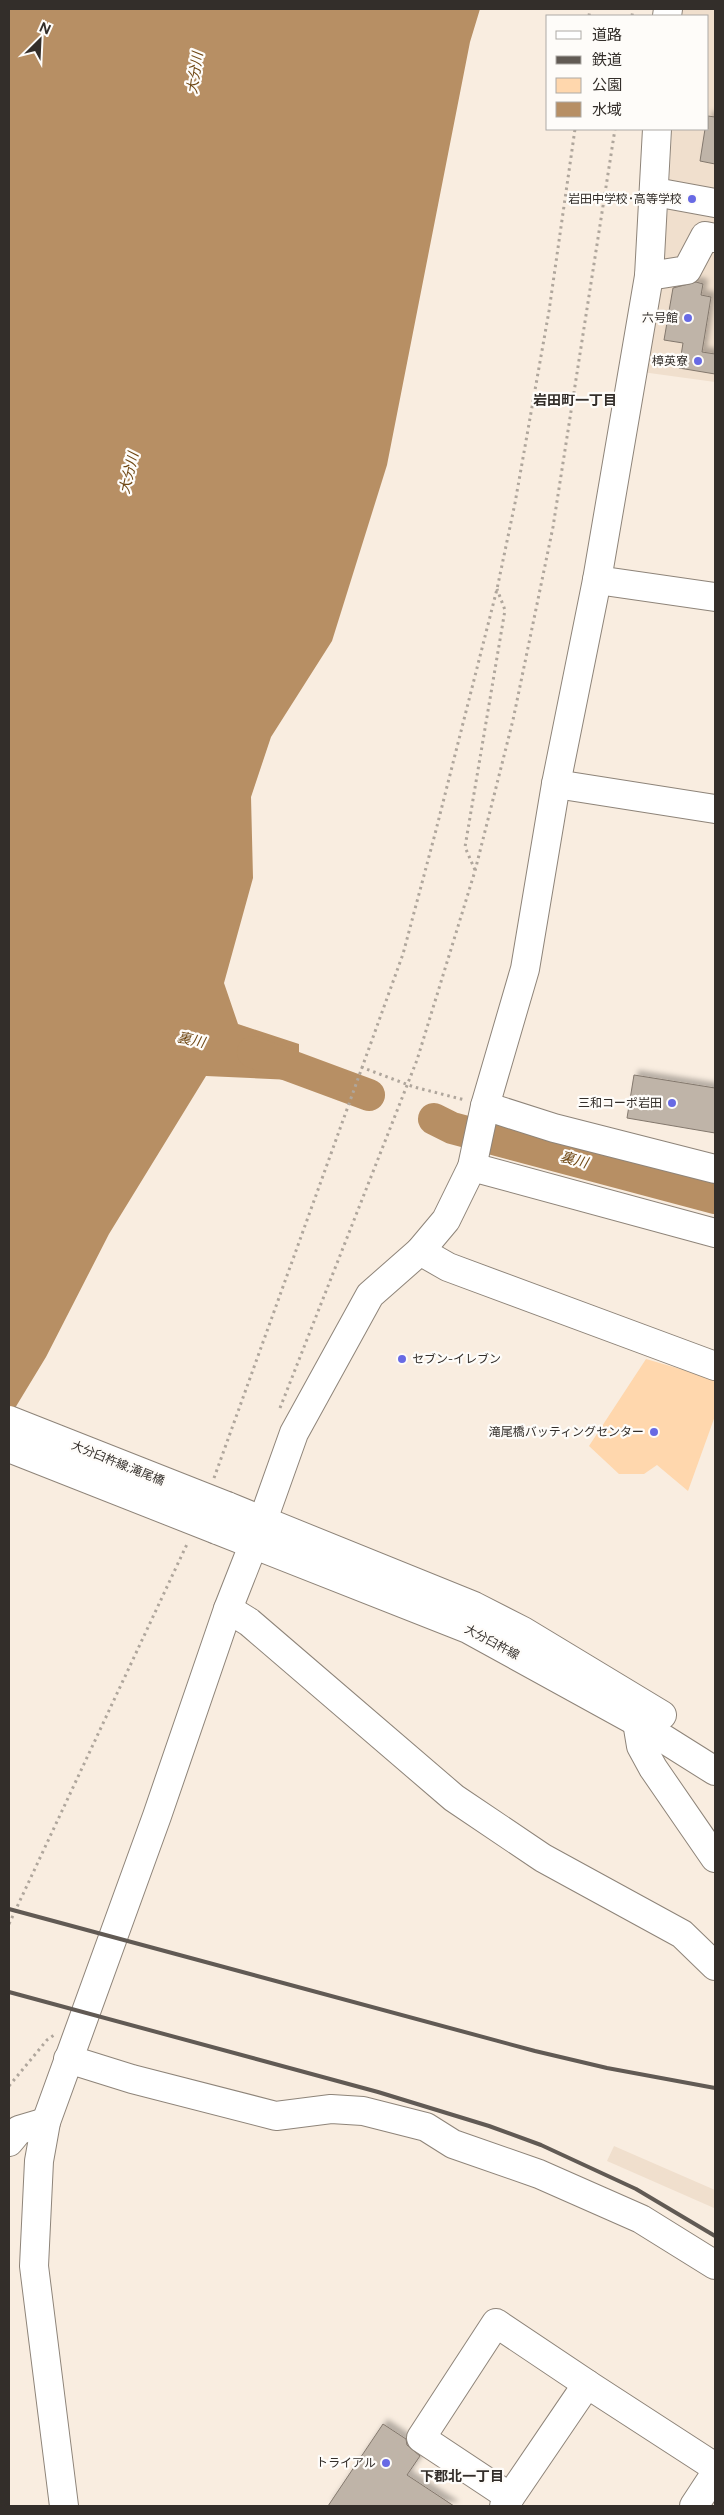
<svg xmlns="http://www.w3.org/2000/svg" width="724" height="2515" font-family="Figtree,'Noto Sans JP',sans-serif">
  <style>
    .built { fill: #f0dfcd }
    .green { fill: #ffd7ad }
    .water { fill: #b78f64 }
    .lines { fill: none; stroke-linecap: round; stroke-linejoin: round }
    .river { stroke: #b78f64; stroke-width: 32 }
    .building { fill: #bfb4a8; stroke: #83786d; filter: url(#shadow) }
    .minor-casing { stroke: #8e8479; stroke-width: 30 }
    .major-casing { stroke: #8e8479; stroke-width: 30 }
    .path { stroke: #afa69c; stroke-width: 3; stroke-dasharray: 2.5 4; stroke-linecap: butt }
    .minor { stroke: #fff; stroke-width: 28 }
    .major { stroke: #fff; stroke-width: 28 }
    .rail { stroke: #615a54; stroke-width: 4 }
    .major-bridge-casing { stroke: #8e8479; stroke-width: 30; stroke-linecap: butt }
    .major-bridge { stroke: #fff; stroke-width: 28 }
    .poi-dot { fill: #686ae4; stroke: #fefcf9; stroke-width: 2 }
    .labels { text-anchor: middle; dominant-baseline: central; stroke-width: 4.5; stroke-linejoin: round; paint-order: stroke }
    .poi-label { font-size: 12px; fill: #332e2a; stroke: #fefcf9; text-anchor: end }
    .street-label { font-size: 12px; fill: #332e2a; stroke: #fefcf9 }
    .water-label { font-size: 14px; font-style: italic; fill: #6f4713; stroke: #fefcf9 }
    .neighbourhood-label { font-size: 14px; font-weight: bold; fill: #332e2a; stroke: #fefcf9 }
  </style>
  <defs>
    <filter id="shadow"><feDropShadow dx="4.5" dy="-4.5" stdDeviation="2.5" flood-color="#0004"/></filter>
  </defs>
  <rect width="100%" height="100%" fill="#f9ede0"/>
  <!-- built -->
  <g class="built">
    <polygon points="682,9 715,9 715,382 642,372 668,210 672,129 708,129 708,16 681,16"/>
    <polygon points="614,2146 715,2190 714,2208 607,2161"/>
  </g>
  <!-- green -->
  <polygon class="green" points="646,1359 715,1379 715,1416 688,1491 657,1465 644,1474 619,1474 589,1446"/>
  <!-- water -->
  <polygon class="water" points="9,9 480,9 470,42 387,465 332,641 271,737 251,797 253,878 224,983 238,1024 299,1044 299,1057 292,1080 206,1076 109,1234 46,1357 9,1418"/>
  <g class="lines">
    <!-- river -->
    <g class="river">
      <polyline points="253,1052 369,1095"/>
      <polyline points="434,1119 452,1128 715,1198"/>
    </g>
  </g>
  <!-- building -->
  <g class="building">
    <polygon points="708,116 715,117 715,164 700,161 705,129 708,129"/>
    <polygon points="696,282 703,284 701,295 711,297 702,352 715,354 715,374 679,368 683,343 664,340 673,288"/>
    <polygon points="634,1075 715,1088 715,1133 627,1118"/>
    <polygon points="383,2424 406,2439 407,2445 420,2456 407,2475 454,2506 328,2506"/>
  </g>
  <g class="lines">
    <!-- minor casing -->
    <g class="minor-casing">
      <g id="minor">
        <polyline points="667,16 668,9"/>
        <polyline points="655,192 715,203"/>
        <polyline points="649,276 687,270 705,236 715,238"/>
        <polyline points="597,580 715,597"/>
        <polyline points="556,784 715,809"/>
        <polyline points="485,1106 554,1128 715,1169"/>
        <polyline points="472,1167 715,1233"/>
        <polyline points="420,1251 448,1267 715,1366"/>
        <polyline points="228,1609 249,1622 454,1798 543,1858 682,1934 715,1966"/>
        <polyline points="637,1722 641,1746 653,1768 715,1858"/>
        <polyline points="68,2059 132,2079 276,2116 331,2109 363,2111 426,2127 453,2144 539,2174 641,2219 715,2265"/>
        <polyline points="9,2142 19,2130 46,2122"/>
        <polyline points="510,2497 421,2438 496,2323 587,2384"/>
        <polyline points="64,2506 34,2266 39,2161 46,2122 157,1816 228,1609 263,1520 294,1433 370,1295 420,1251 446,1220 472,1167 485,1106 525,969 556,784 597,580 649,276 657,129"/>
        <polyline points="504,2506 587,2384 715,2467"/>
        <polyline points="694,2506 715,2474"/>
      </g>
    </g>
    <!-- major casing -->
    <g class="major-casing">
      <g id="major">
        <polyline points="227,1506 474,1606 523,1631 662,1715"/>
        <polyline points="217,1530 468,1629 637,1722 715,1771"/>
      </g>
    </g>
    <!-- path -->
    <g class="path">
      <polyline points="589,16 590,9"/>
      <polyline points="632,16 633,9"/>
      <polyline points="475,870 465,847 505,610 497,589"/>
      <polyline points="361,1067 414,1087 465,1100"/>
      <polyline points="280,1408 417,1060 475,871 513,720 553,527 615,129"/>
      <polyline points="214,1478 403,954 435,834 497,589 515,503 549,311 575,129"/>
      <polyline points="9,1924 188,1542"/>
      <polyline points="9,2086 47,2040 54,2035"/>
    </g>
    <!-- minor -->
    <use href="#minor" class="minor"/>
    <!-- major -->
    <use href="#major" class="major"/>
    <!-- rail -->
    <g class="rail">
      <polyline points="9,1909 535,2051 607,2068 715,2088"/>
      <polyline points="9,1992 378,2092 489,2126 541,2145 636,2189 715,2236"/>
    </g>
    <!-- major-bridge casing -->
    <g class="major-bridge-casing">
      <g id="major-bridge">
        <polyline points="9,1420 227,1506"/>
        <polyline points="9,1448 217,1530"/>
      </g>
    </g>
    <!-- major-bridge -->
    <use href="#major-bridge" class="major-bridge"/>
  </g>
  <!-- markers -->
  <g class="poi-dot">
    <circle cx="692" cy="199" r="5"/>
    <circle cx="688" cy="318" r="5"/>
    <circle cx="698" cy="361" r="5"/>
    <circle cx="672" cy="1103" r="5"/>
    <circle cx="402" cy="1359" r="5"/>
    <circle cx="654" cy="1432" r="5"/>
    <circle cx="386" cy="2463" r="5"/>
  </g>
  <g class="labels">
    <!-- poi labels -->
    <g class="poi-label">
      <text x="682" y="199">岩田中学校･高等学校</text>
      <text x="678" y="318">六号館</text>
      <text x="688" y="361">樟英寮</text>
      <text x="662" y="1103">三和コーポ岩田</text>
      <text x="412" y="1359" text-anchor="start">セブン-イレブン</text>
      <text x="644" y="1432">滝尾橋バッティングセンター</text>
      <text x="376" y="2463">トライアル</text>
    </g>
    <!-- street labels -->
    <g class="street-label">
      <text transform="translate(118 1463) rotate(22)">大分臼杵線;滝尾橋</text>
      <text transform="translate(492 1642) rotate(28)">大分臼杵線</text>
    </g>
    <!-- water labels -->
    <g class="water-label">
      <text transform="translate(195 73) rotate(-82)">大分川</text>
      <text transform="translate(129 473) rotate(-77)">大分川</text>
      <text transform="translate(191 1040) rotate(12)">裏川</text>
      <text transform="translate(574 1160) rotate(15)">裏川</text>
    </g>
    <!-- neighbourhood labels -->
    <g class="neighbourhood-label">
      <text x="575" y="400">岩田町一丁目</text>
      <text x="462" y="2476">下郡北一丁目</text>
    </g>
  </g>
  <!-- border -->
  <rect width="724" height="2515" fill="none" stroke="#332e2a" stroke-width="20"/>
  <!-- legend -->
  <rect x="546" y="15" width="162" height="115" fill="#fefcf9" stroke="#adaaa6"/>
  <rect x="556" y="31" width="25" height="8" fill="#ffffff" stroke="#adaaa6"/>
  <text x="592" y="40" font-size="15" fill="#332e2a">道路</text>
  <rect x="556" y="56" width="25" height="8" fill="#615a54" stroke="#adaaa6"/>
  <text x="592" y="65" font-size="15" fill="#332e2a">鉄道</text>
  <rect x="556" y="78" width="25" height="15" fill="#ffd7ad" stroke="#adaaa6"/>
  <text x="592" y="90" font-size="15" fill="#332e2a">公園</text>
  <rect x="556" y="102" width="25" height="15" fill="#b78f64" stroke="#adaaa6"/>
  <text x="592" y="115" font-size="15" fill="#332e2a">水域</text>
  <!-- north arrow -->
  <g transform="translate(40 40) rotate(24)" stroke="#fefcf9" stroke-width="4" paint-order="stroke">
  <path d="M0-4L9 19L0 12L-9 19Z" fill="#332e2a"/>
  <text y="-8" font-size="14" font-weight="bold" text-anchor="middle" fill="#332e2a">N</text>
  </g>
</svg>
